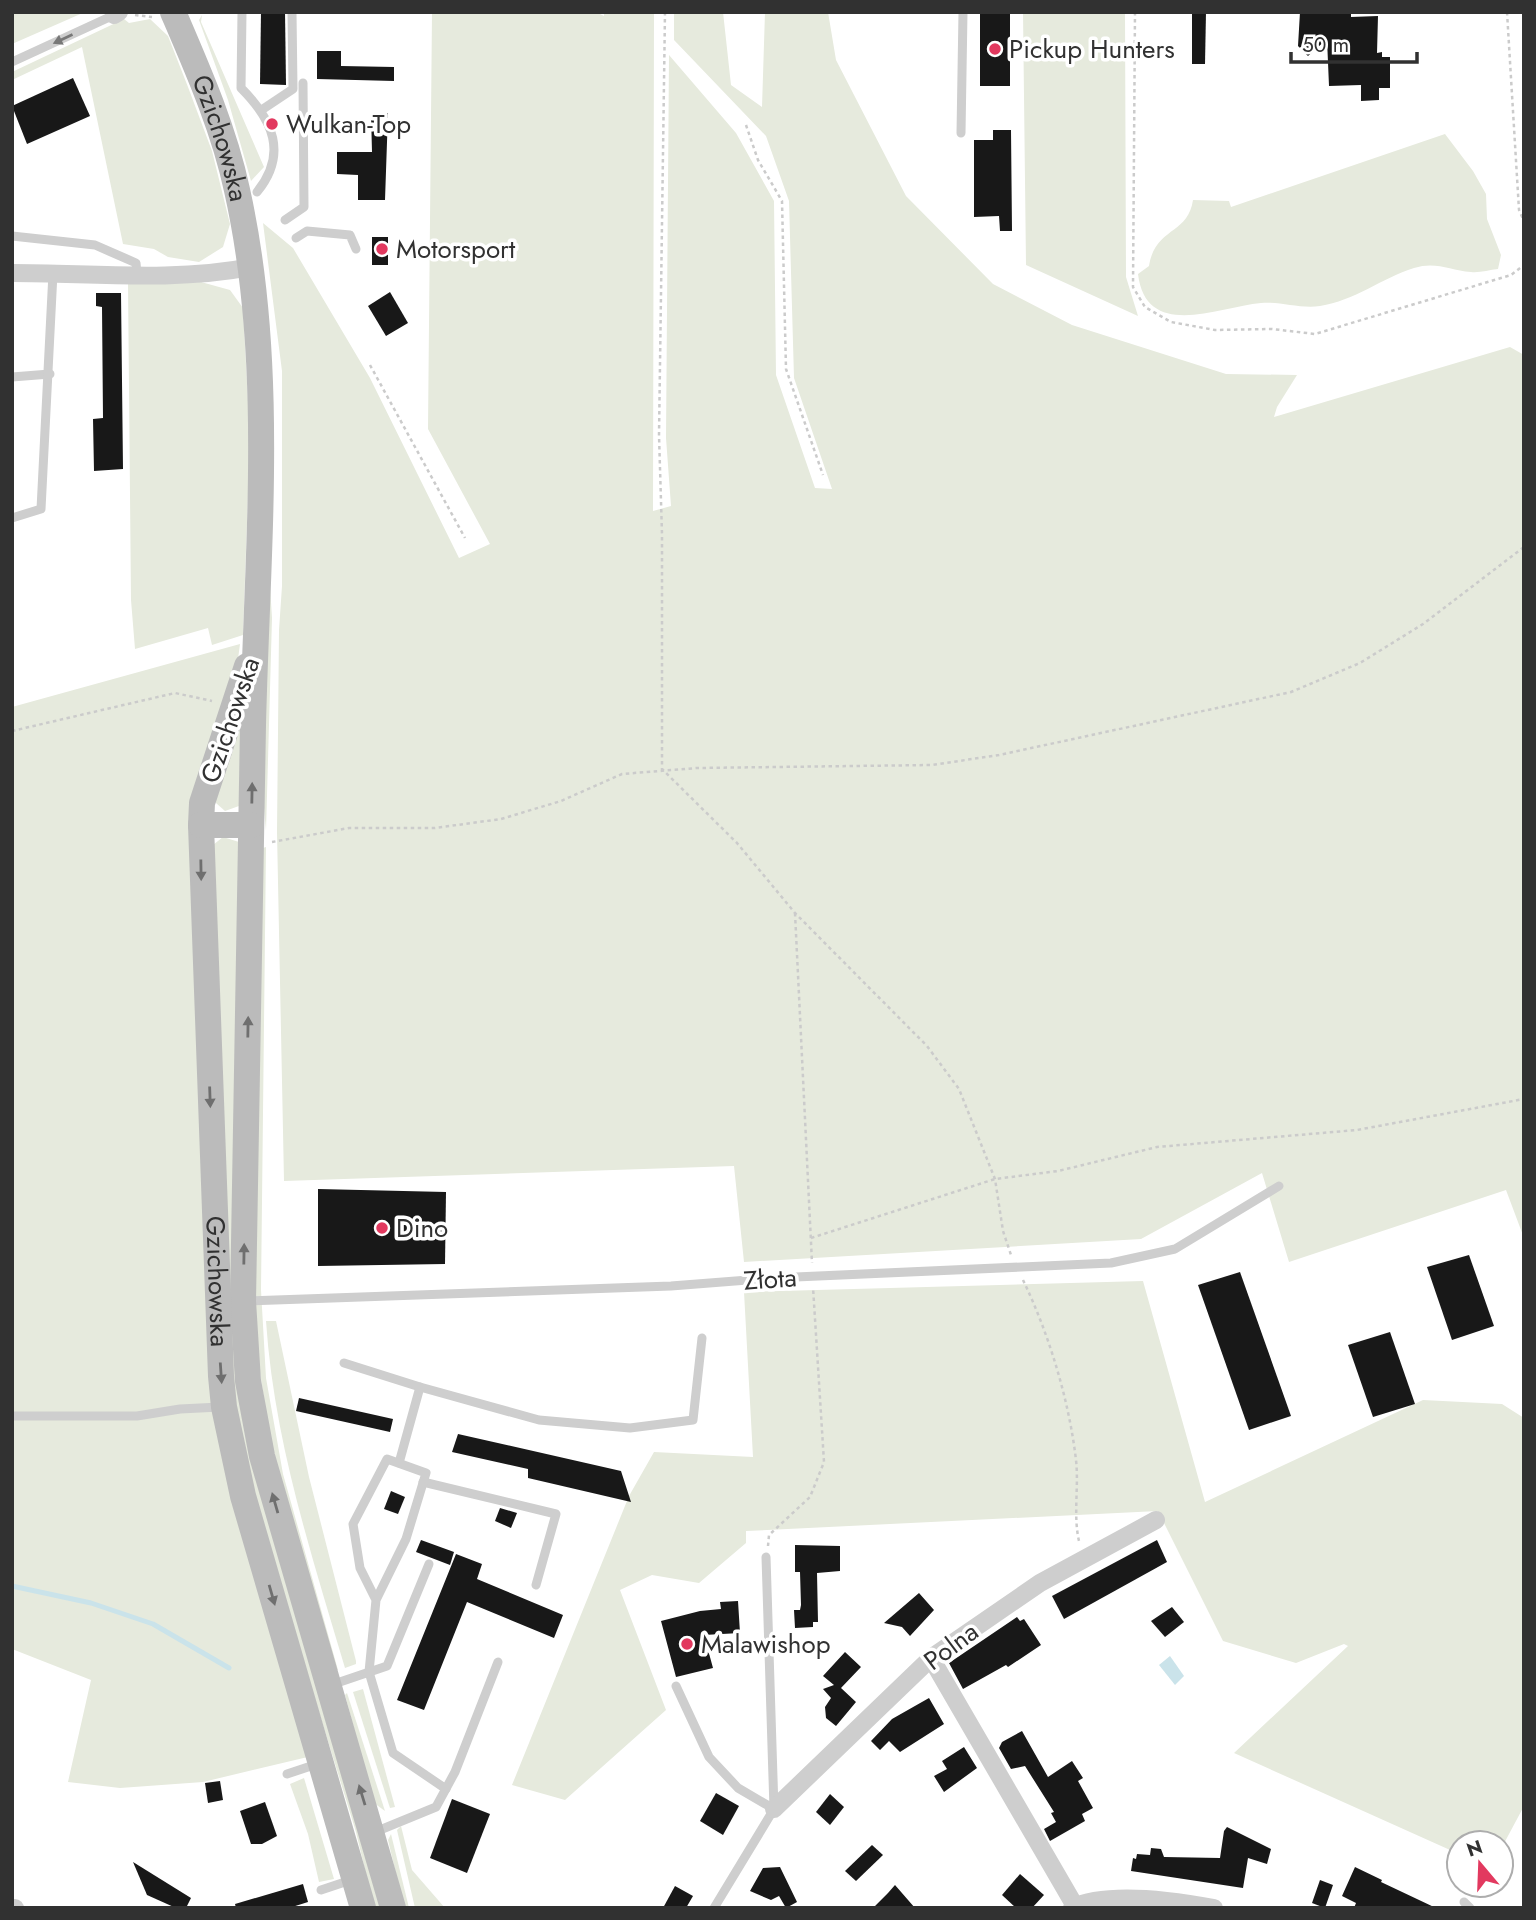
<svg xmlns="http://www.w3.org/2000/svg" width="1536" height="1920" font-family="Jost,sans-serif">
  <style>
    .green { fill: #e6eadd }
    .water { fill: #cae3ea }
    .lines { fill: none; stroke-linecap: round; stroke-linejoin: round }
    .stream { stroke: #cae3ea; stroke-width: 5 }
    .building { fill: #181818 }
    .path { stroke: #cbcbcb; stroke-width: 2.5; stroke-dasharray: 3.5 3.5; stroke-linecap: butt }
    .lane { stroke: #cecece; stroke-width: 9 }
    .street { stroke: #cecece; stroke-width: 18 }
    .secondary { stroke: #bbb; stroke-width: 26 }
    .oneway { fill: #787878 }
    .oneway2 { fill: #6f6f6f }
    .poi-dot { fill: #e2395f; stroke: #fff; stroke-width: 2.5 }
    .labels { text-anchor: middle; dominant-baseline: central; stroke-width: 7; stroke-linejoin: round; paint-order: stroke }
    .poi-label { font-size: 26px; fill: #313131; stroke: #fff; text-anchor: start }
    .street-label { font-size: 26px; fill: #313131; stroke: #fff }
  </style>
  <rect width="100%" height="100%" fill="#fff"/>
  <!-- green -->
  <g class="green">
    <polygon points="12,12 85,12 12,44"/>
    <polygon points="432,12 596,12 604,16 604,12 654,12 653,511 671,506 666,438 669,55 736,133 774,201 776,375 815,488 832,489 794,378 789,201 766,136 674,40 674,12 723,12 731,85 762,107 765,12 828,12 836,60 906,196 993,284 1072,325 1226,374 1297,375 1277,407 1274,417 1510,347 1524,355 1524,1238 1506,1190 1289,1262 1262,1173 1141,1239 744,1262 734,1166 284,1181 277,832 279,630 282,586 282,371 263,223 293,248 370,378 459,558 490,544 428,429"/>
    <polygon points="1023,12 1125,12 1126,277 1138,316 1026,265"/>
    <polygon points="202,15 201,22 264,167 251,181 228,100 199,20"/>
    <polygon points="124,19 129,23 150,19 168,36 188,87 212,151 230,224 223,247 199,262 168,257 154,249 123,244 82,47 12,80 12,72"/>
    <path d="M1445,134L1473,171L1486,194L1487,219L1501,255L1498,269C1489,270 1479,273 1471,272C1450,270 1435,261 1414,268C1382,278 1354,301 1320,306C1300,309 1280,301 1261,303C1219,307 1146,341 1138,274L1149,266C1155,227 1188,235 1193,200L1229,201L1231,207Z"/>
    <polygon points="201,282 230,290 243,308 250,438 243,635 212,645 208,628 135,649 131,600 128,283"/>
    <polygon points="270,586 272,618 266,831 260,760"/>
    <polygon points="240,644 238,659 196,791 209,1357 312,1756 203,1782 120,1788 68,1782 91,1680 12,1649 12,707"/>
    <polygon points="241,726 239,806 225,811 216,803 215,793"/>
    <polygon points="223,837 239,842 234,1283 383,1908 374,1908 356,1832 258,1514 231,1384 213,845"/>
    <polygon points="266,847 261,1290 266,1378 283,1474 338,1670 333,1669 278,1490 253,1327 263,848"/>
    <polygon points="1143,1281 1205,1502 1423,1400 1502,1404 1524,1418 1524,1806 1501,1849 1501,1843 1459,1843 1459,1854 1234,1753 1348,1646 1344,1644 1296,1663 1223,1641 1158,1511 746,1531 746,1543 699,1583 652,1575 620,1590 666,1710 565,1800 512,1785 629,1496 654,1452 753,1457 744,1292"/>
    <path d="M266,1321H276L309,1477L356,1661V1664L345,1668C311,1553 274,1441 266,1321Z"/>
    <polygon points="363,1689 395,1807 390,1808 353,1692"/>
    <polygon points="347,1693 385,1811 374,1803 345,1695"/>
    <polygon points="304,1778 334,1879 319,1882 308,1834 290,1784"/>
    <polygon points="401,1826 412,1870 445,1908 415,1908 397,1830"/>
    <polygon points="391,1834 409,1908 404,1908 388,1840"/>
  </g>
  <!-- water -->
  <polygon class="water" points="1170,1656 1184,1676 1175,1685 1159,1665"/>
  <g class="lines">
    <!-- stream -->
    <polyline class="stream" points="12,1586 91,1603 153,1624 229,1668"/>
  </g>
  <!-- building -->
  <g class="building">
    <polygon points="261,12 285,12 286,85 260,84"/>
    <rect x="980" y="12" width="30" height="74"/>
    <polygon points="1192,12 1206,12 1205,64 1192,64"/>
    <polygon points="1300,12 1351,12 1351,17 1378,16 1377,53 1382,52 1382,57 1390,57 1390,88 1379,88 1379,100 1361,101 1361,85 1329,86 1327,39 1308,56 1298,46"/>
    <polygon points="317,51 341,51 341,66 394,67 394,81 317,79"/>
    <polygon points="73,78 90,116 27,144 12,106"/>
    <polygon points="388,113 385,200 358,200 358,175 337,174 337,152 372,152 371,114"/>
    <polygon points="993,130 1011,130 1012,231 1000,231 999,216 974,217 974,140 993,140"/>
    <rect x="372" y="237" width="16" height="28"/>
    <polygon points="390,292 408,323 386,336 368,306"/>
    <polygon points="96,293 121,293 123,469 94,471 93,419 103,418 102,307 96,306"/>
    <polygon points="318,1189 446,1192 445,1264 318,1266"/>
    <polygon points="1469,1255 1494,1326 1452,1340 1427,1267"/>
    <polygon points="1240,1272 1291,1416 1249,1430 1198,1285"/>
    <polygon points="1390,1332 1415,1404 1373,1417 1348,1345"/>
    <polygon points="299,1398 393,1419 390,1432 296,1411"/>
    <polygon points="458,1434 621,1471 631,1502 528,1478 528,1469 452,1452"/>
    <polygon points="391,1491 405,1497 398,1514 384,1509"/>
    <polygon points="500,1508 517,1513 511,1528 495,1521"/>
    <polygon points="421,1540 454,1552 450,1565 416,1552"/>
    <polygon points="1157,1540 1167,1562 1064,1619 1052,1596"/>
    <polygon points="795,1545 840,1546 840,1571 817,1573 818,1622 813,1622 813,1627 795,1628 794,1610 800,1610 801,1605 800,1572 795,1572"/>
    <polygon points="456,1554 482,1564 477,1579 563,1615 554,1638 467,1602 424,1710 397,1700"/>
    <polygon points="919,1593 934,1610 910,1636 902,1627 884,1623"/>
    <polygon points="738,1601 740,1633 704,1635 713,1668 676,1677 661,1621 700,1611 721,1609 720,1602"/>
    <polygon points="1172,1607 1184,1622 1165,1637 1151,1621"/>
    <polygon points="1017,1617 1020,1621 1024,1619 1041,1645 1008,1667 1006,1665 963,1689 949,1663"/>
    <polygon points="845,1652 861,1667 841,1688 856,1702 836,1726 826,1718 825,1707 831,1698 823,1689 834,1685 823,1676"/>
    <polygon points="929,1698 944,1724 900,1752 889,1741 880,1750 871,1741 892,1719"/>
    <polygon points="1022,1731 1048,1777 1072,1761 1083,1778 1078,1781 1093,1808 1082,1814 1085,1821 1050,1841 1044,1829 1056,1822 1051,1813 1054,1812 1025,1766 1011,1769 999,1748 1002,1742"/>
    <polygon points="964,1747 977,1768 944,1792 934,1776 947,1769 942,1761"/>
    <polygon points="220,1781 223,1800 208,1803 205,1783"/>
    <polygon points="716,1793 739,1806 723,1835 700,1821"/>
    <polygon points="830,1794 844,1807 830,1825 816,1812"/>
    <polygon points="452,1799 490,1814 467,1873 430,1858"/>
    <polygon points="265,1802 277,1836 262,1844 251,1844 240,1811"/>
    <polygon points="1227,1827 1271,1849 1267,1864 1248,1858 1243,1888 1131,1871 1133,1858 1136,1859 1137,1854 1150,1855 1151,1848 1161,1849 1164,1857 1220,1858 1224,1831"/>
    <polygon points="872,1845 883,1855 856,1881 845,1871"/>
    <polygon points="133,1862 191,1898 186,1908 176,1908 147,1895"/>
    <polygon points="780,1867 797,1902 786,1908 779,1896 771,1900 750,1891 763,1868"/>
    <polygon points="1355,1867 1382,1880 1381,1882 1436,1908 1354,1908 1356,1903 1342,1896"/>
    <polygon points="1020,1874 1044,1895 1032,1908 1016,1908 1002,1895"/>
    <polygon points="1320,1880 1333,1885 1325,1908 1312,1903"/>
    <polygon points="303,1884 308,1902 289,1908 236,1908 235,1904"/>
    <polygon points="895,1885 915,1908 873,1908 888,1893"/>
    <polygon points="675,1886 693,1896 686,1908 663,1908"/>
  </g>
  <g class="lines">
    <!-- path -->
    <g class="path">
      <polyline points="665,12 659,435 662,534 662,769 737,843 795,913 927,1046 959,1089 995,1179 1003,1231 1011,1255"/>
      <polyline points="1135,12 1133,287 1145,307 1171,322 1215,330 1272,329 1315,334 1511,275 1524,265"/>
      <polyline points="1507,12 1519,210 1524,221"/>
      <polyline points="135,15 152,17"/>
      <polyline points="746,125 758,160 782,201 786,369 823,475"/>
      <polyline points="370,365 465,538"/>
      <polyline points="12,731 175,693 212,701"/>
      <polyline points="272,842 349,828 435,828 501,819 561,801 622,774 697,768 932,765 999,755 1291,692 1360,663 1423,624 1524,547"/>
      <polyline points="795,913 812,1263"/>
      <polyline points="811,1238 995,1179 1058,1171 1157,1147 1357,1130 1524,1099"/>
      <path d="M1023,1280C1049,1334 1069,1400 1076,1460C1079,1487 1073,1515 1079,1541"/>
      <polyline points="768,1546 769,1535 810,1497 824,1462 813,1287"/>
    </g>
    <!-- lane -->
    <g class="lane">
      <path d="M242,12L241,88C273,120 288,154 257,192"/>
      <polyline points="12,62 114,15"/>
      <polyline points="263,109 293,89 292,12"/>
      <polyline points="961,133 963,12"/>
      <polyline points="285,220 304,207 303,83"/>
      <polyline points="12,236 95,245 136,263 137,274"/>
      <polyline points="296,238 307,231 350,235 356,249"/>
      <polyline points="12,377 50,374"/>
      <polyline points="12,518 41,509 53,273"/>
      <polyline points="244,1301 671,1286 773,1278 1111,1263 1175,1249 1279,1186"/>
      <polyline points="344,1363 420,1387"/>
      <polyline points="12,1416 137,1416 180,1409 220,1407"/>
      <polyline points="399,1463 420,1387 539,1420 630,1428 693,1420 702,1338"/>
      <polyline points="423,1482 556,1514 536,1585"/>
      <polyline points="376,1600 406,1539 426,1473 387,1459 353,1524 360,1568 376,1600 369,1672 393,1753 446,1789"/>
      <polyline points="331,1685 387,1666 429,1564"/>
      <polyline points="676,1686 709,1757 738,1788 774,1809"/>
      <polyline points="287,1774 317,1764"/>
      <polyline points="375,1832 436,1807 455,1772 498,1662"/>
      <polyline points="321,1890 351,1880"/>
      <polyline points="1464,1902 1470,1908"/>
      <polyline points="714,1908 774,1809 766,1557"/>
    </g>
    <!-- street -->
    <g class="street">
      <polyline points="114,15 119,12"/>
      <path d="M12,273C91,273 174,282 251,267"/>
      <polyline points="931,1658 1075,1906"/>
      <polyline points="774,1809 931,1658 1040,1583 1156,1520"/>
      <polyline points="12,1908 15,1908"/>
      <path d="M1072,1908C1106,1891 1176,1901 1214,1908"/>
    </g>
    <!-- secondary -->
    <g class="secondary">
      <path id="s1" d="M173,12C198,70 224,129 237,190C276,364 257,550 253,725C249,917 246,1109 243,1301L248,1381L262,1456L393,1908"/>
      <path id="s2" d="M247,666L202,803L201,825L221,1376L224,1407L243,1496L363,1908"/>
      <polyline points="201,825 251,825"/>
    </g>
  </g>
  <!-- one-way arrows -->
  <defs><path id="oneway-solid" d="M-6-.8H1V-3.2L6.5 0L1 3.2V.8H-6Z" transform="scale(1.75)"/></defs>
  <use class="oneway" href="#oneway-solid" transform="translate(63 39) rotate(155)"/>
  <g class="oneway2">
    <use href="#oneway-solid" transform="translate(252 793) rotate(-89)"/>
    <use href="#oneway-solid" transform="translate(201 870) rotate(89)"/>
    <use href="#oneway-solid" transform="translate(248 1027) rotate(-89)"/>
    <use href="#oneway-solid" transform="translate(210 1097) rotate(88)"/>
    <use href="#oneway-solid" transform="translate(244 1254) rotate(-89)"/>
    <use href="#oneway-solid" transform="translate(221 1373) rotate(86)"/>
    <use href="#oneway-solid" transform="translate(275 1503) rotate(-106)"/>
    <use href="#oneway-solid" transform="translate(272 1595) rotate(74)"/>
    <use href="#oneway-solid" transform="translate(362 1795) rotate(-107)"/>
  </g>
  <!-- markers -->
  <g class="poi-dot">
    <circle cx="995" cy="49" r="7"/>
    <circle cx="272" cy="124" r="7"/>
    <circle cx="382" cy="249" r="7"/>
    <circle cx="382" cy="1228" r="7"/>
    <circle cx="687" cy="1644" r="7"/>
  </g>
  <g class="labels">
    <!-- poi labels -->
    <g class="poi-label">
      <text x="1009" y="49">Pickup Hunters</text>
      <text x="286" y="124">Wulkan-Top</text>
      <text x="396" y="249">Motorsport</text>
      <text x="396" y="1228">Dino</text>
      <text x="701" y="1644">Malawishop</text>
    </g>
    <!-- street labels -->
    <g class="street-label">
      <text stroke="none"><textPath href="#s1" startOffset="135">Gzichowska</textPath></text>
      <text transform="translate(230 720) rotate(-71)">Gzichowska</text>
      <text transform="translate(770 1279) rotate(-4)">Złota</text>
      <text stroke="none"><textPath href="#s2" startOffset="623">Gzichowska</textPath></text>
      <text transform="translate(951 1646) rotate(-37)">Polna</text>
    </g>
  </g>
  <!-- border -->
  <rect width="1536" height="1920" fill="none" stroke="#313131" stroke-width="28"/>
  <!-- north arrow -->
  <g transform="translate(1480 1864) rotate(341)"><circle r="33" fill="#ffffff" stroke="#adadad" stroke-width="2"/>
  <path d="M0-5L12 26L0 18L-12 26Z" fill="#e2395f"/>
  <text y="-10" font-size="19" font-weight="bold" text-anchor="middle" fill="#313131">N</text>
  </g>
  <!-- scale -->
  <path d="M1291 52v10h126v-10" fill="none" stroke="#313131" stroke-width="3.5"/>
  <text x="1302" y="52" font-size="21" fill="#313131" stroke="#ffffff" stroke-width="5" paint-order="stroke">50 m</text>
</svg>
